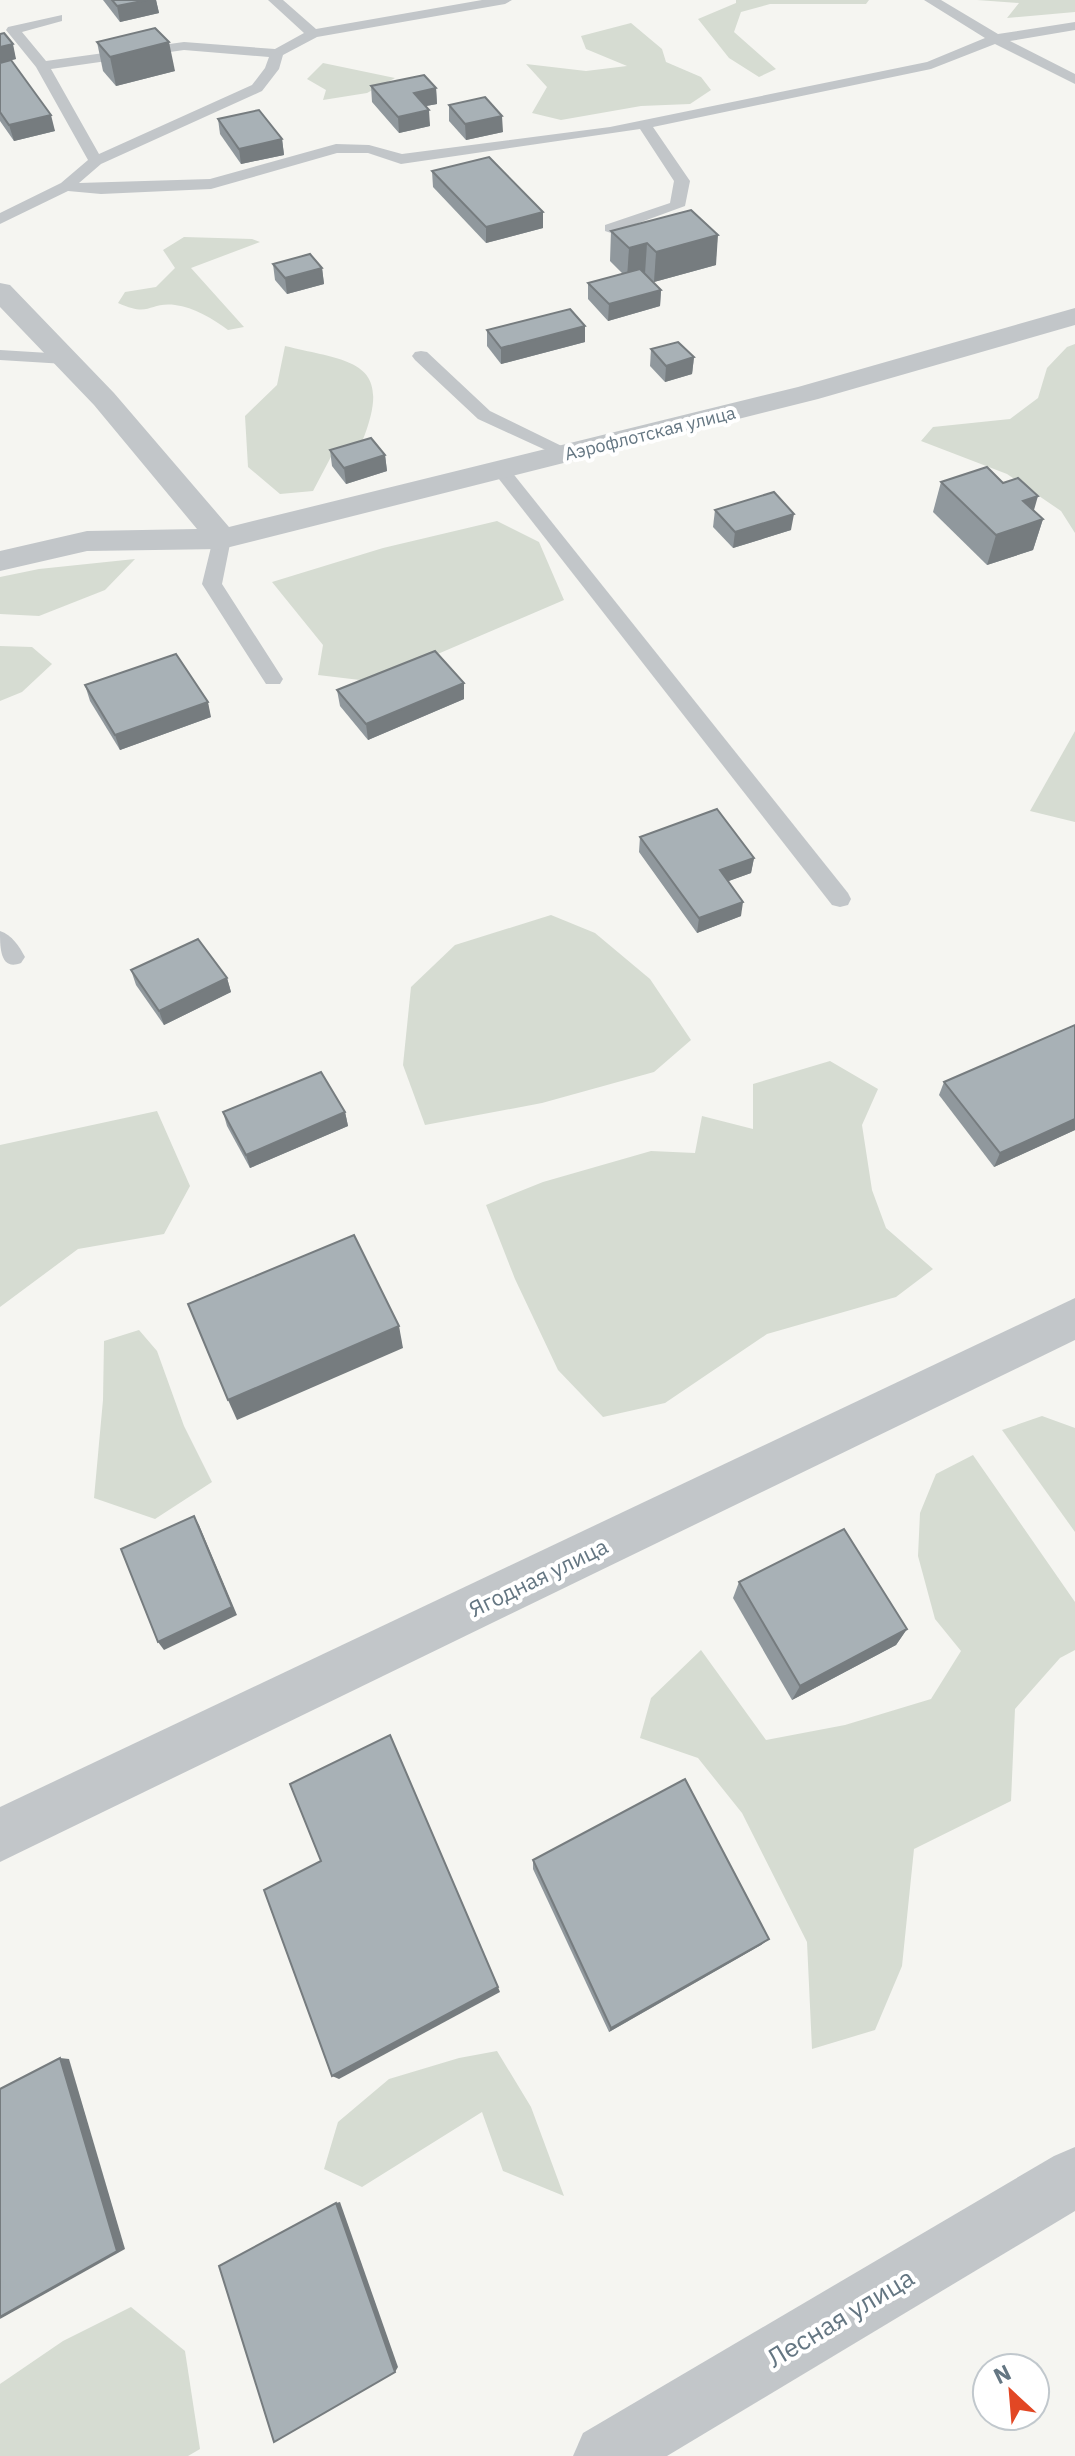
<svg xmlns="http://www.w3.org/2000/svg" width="1075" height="2456" font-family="'IBM Plex Sans',sans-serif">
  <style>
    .green { fill: #d6dcd2 }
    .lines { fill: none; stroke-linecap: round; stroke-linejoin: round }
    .service { fill: #c2c6c9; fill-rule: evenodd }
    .minor { fill: #c2c6c9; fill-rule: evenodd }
    .wall { fill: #90989d }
    .shaded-wall { fill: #767c7f }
    .building { fill: #a8b1b6; stroke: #767c7f; stroke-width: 2 }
    .labels { text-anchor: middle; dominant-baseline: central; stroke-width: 8; stroke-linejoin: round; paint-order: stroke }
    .far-street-label { font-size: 18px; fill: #647682; stroke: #fff }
    .street-label { font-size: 22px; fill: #647682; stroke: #fff }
    .near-street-label { font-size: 26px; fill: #647682; stroke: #fff }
  </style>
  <rect width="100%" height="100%" fill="#f5f5f1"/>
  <!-- green -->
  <g class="green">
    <polygon points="736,0 869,0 866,4 770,4 741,12 734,32 776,69 759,77 729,58 698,19 736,3"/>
    <polygon points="977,0 1075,0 1075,12 1007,18 1019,3"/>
    <polygon points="631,23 662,49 666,62 701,77 711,90 690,104 641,106 561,120 532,113 547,87 526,64 586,71 627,66 586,49 581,36"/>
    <polygon points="323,63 395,78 367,93 323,100 326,90 307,79"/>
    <path d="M184,237L252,239L260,242L191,268L244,327L228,330C213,319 194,307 175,305C148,302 151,318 118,303L125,292L156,287L175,268L163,250Z"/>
    <polygon points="1075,344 1075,533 1061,511 1007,474 921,441 933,427 1010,419 1038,398 1047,368 1067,347"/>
    <path d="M285,346C351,362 395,360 362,442L333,453L313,491L280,494L248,467L245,416L277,385Z"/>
    <polygon points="497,521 539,542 564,600 426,659 360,680 318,675 323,645 272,582 383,548"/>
    <polygon points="135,559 105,590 39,616 0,614 0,577 39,569"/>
    <polygon points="0,646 32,647 52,664 22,692 0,701"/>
    <polygon points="1075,731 1075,822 1030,811"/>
    <polygon points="551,915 595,933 650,979 691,1040 654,1072 542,1103 425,1125 403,1065 411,987 455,945"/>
    <polygon points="830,1061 878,1089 862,1125 872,1190 886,1228 933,1269 896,1297 767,1334 665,1403 603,1417 558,1370 515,1279 486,1205 543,1182 651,1151 695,1153 702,1116 753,1129 753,1084"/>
    <polygon points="157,1111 190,1186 164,1234 78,1249 0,1307 0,1145"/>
    <polygon points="139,1330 157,1351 184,1426 212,1482 155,1519 94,1498 103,1400 104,1341"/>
    <polygon points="1042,1416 1075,1428 1075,1532 1002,1430"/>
    <polygon points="973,1455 1075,1602 1075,1650 1060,1658 1015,1709 1011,1801 914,1849 902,1966 875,2030 812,2049 807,1942 742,1813 698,1758 640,1738 651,1698 701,1650 766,1740 845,1725 931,1699 961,1651 935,1619 918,1556 920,1513 936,1474"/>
    <polygon points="497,2051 531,2107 564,2196 503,2171 482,2112 362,2187 324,2169 338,2122 389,2079 459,2058"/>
    <polygon points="131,2307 185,2351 200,2449 188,2456 0,2456 0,2384 63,2341"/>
  </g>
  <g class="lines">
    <!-- service -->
    <g class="service">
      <path d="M268,0H283L316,29L482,0H512L505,4L317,37L283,55L279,69L262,91L101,164L79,183L210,179L336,144L369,145L402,154L610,127L927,62L985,38L924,0H941L998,34L1075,22V30L1010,41L1075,74V84L995,44L931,69L653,127L690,181L685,206L611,233L605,231V225L670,203L674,181L640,129L401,164L368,153H337L211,189L101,194L68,191L0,224V213L61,183L88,160L36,67L6,30L8,27L62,15V21L22,32L46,61L184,42L275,49L304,33ZM184,50L269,57L265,68L252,85L99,154L51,69Z"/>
      <polygon points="0,350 65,354 74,359 65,364 0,360"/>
      <polygon points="421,351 427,352 490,411 578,454 575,458 563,458 478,419 415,360 412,356 415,352"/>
      <polygon points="501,465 507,466 848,893 851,899 848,905 840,907 832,905 495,474 492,470"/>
      <polygon points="222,533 231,539 222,584 283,679 280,684 266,684 202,584 213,539"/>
      <path d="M0,931C12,935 19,946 25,957L21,963C0,971 0,948 0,931Z"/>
    </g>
    <!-- minor -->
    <g class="minor">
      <polygon points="0,283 10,285 114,393 229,527 798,387 1075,308 1075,325 818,399 222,549 87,551 0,571 0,551 87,531 197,529 94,405 0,307"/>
      <polygon points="1075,1298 1075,1340 0,1862 0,1807"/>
      <polygon points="1075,2147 1075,2211 667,2456 573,2456 583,2433 1054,2156"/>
    </g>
  </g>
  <!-- wall -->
  <g class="wall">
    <polygon points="103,0 156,0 159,13 120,22"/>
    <polygon points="0,34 16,59 11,60 55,131 14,141 0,121"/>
    <polygon points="97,42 175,71 116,86 103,71"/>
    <polygon points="371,86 436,88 437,104 426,106 430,126 399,133 372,102"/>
    <polygon points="449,105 503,132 466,140 449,121"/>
    <polygon points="218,119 282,139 284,155 241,164 220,134"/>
    <polygon points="432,171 543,212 543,228 486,243 433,187"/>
    <polygon points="611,231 716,265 654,282 645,274 661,290 660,306 608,321 588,299 588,283 623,274 610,261"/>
    <polygon points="273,264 322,268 324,284 287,294 275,280"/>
    <polygon points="585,326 585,342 501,364 487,346 487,330"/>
    <polygon points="651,349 694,357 692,374 665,382 650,366"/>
    <polygon points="330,450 385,455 387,471 346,484 332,466"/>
    <polygon points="941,482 1033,511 1043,519 1033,550 987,565 933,512"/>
    <polygon points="715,510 791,530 733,548 713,527"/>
    <polygon points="464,683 464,699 368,740 340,706 337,690"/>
    <polygon points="85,685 211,717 120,750 90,701"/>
    <polygon points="640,837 754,858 751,873 728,881 741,916 697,933 639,852"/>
    <polygon points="131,970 227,978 231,992 164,1025 136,985"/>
    <polygon points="1075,1025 1075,1130 994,1167 939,1095 944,1082"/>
    <polygon points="223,1112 345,1112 348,1126 250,1168 227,1126"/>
    <polygon points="739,1582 907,1629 896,1645 792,1700 733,1598"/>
    <polygon points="533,1860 769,1939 761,1945 609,2032 533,1869"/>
  </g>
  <!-- shaded-wall -->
  <g class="shaded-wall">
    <polygon points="147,0 156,0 159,13 120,22 117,6"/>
    <polygon points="169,42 175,71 116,86 110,57"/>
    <polygon points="13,44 16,59 0,63 0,47"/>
    <polygon points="436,88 437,104 415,108 414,93"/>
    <polygon points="429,110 430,126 399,133 398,117"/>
    <polygon points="51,115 55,131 14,141 9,125"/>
    <polygon points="502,116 503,132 466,140 465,124"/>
    <polygon points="282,139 284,155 241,164 239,149"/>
    <polygon points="543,212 543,228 486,243 486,227"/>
    <polygon points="718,235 716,265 654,282 656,252"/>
    <polygon points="647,243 645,274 627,278 629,248"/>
    <polygon points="322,268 324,284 287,294 285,278"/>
    <polygon points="661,290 660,306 608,321 609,304"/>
    <polygon points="585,326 585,342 501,364 501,348"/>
    <polygon points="694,357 692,374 665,382 666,366"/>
    <polygon points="385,455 387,471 346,484 344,468"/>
    <polygon points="1038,496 1030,524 1043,519 1033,550 987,565 996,535 1023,501"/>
    <polygon points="794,514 791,530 733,548 735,532"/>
    <polygon points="464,683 464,699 368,740 366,724"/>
    <polygon points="208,702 211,717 120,750 115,735"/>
    <polygon points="754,858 751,873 718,885 720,870"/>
    <polygon points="743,902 741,916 697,933 699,918"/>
    <polygon points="227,978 231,992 164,1025 159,1011"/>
    <polygon points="345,1112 348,1126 250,1168 246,1155"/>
    <polygon points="1075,1119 1075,1130 994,1167 1000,1153"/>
    <polygon points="399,1326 403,1348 237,1420 228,1400"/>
    <polygon points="194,1516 199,1525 237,1615 164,1650 158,1642"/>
    <polygon points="907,1629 896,1645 792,1700 800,1686"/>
    <polygon points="769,1939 761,1945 609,2032 611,2028"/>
    <polygon points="498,1987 500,1992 339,2079 332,2076"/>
    <polygon points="60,2058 69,2059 125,2249 0,2319"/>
    <polygon points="340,2202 398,2367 395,2372 336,2203"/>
  </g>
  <!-- building -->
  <g class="building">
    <polygon points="112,0 147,0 117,6"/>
    <polygon points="155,28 169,42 110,57 97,42"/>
    <polygon points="4,33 13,44 0,47 0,34"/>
    <polygon points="11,60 51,115 9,125 0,112 0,63"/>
    <polygon points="424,75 436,88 414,93 429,110 398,117 371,86"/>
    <polygon points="485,97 502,116 465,124 449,105"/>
    <polygon points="259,110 282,139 239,149 218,119"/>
    <polygon points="489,157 543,212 486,227 432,171"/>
    <polygon points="691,210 718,235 656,252 647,243 629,248 611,231"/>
    <polygon points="310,254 322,268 285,278 273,264"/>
    <polygon points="640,269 661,290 609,304 588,283"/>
    <polygon points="570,309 585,326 501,348 487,330"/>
    <polygon points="678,342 694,357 666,366 651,349"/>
    <polygon points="371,438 385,455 344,468 330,450"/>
    <polygon points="987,467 1003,483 1018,478 1038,496 1023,501 1043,519 996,535 941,482"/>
    <polygon points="774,492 794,514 735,532 715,510"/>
    <polygon points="435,651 464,683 366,724 337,690"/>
    <polygon points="176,654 208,702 115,735 85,685"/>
    <polygon points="717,809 754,858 720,870 743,902 699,918 640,837"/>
    <polygon points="198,939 227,978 159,1011 131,970"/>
    <polygon points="1075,1025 1075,1119 1000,1153 944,1082"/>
    <polygon points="321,1072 345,1112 246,1155 223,1112"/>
    <polygon points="354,1235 399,1326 228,1400 188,1304"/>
    <polygon points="194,1516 232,1607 158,1642 121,1549"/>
    <polygon points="844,1529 907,1629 800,1686 739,1582"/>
    <polygon points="390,1735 498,1987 332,2076 264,1890 321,1861 290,1784"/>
    <polygon points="685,1779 769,1939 611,2028 533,1860"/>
    <polygon points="60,2058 117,2251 0,2317 0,2089"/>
    <polygon points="336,2203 395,2372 274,2442 219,2266"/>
  </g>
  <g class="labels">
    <!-- far-street labels -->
    <g class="far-street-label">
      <text transform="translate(650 433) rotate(-14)">Аэрофлотская улица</text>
    </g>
    <!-- street labels -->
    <g class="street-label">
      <text transform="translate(538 1577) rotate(-26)">Ягодная улица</text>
    </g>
    <!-- near-street labels -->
    <g class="near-street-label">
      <text transform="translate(840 2317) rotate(-31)">Лесная улица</text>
    </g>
  </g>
  <!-- north arrow -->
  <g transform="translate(1011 2392) rotate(334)"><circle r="38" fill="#ffffff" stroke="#c1c8cd" stroke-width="2"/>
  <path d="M0-6L14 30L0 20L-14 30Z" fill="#e24724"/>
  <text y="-12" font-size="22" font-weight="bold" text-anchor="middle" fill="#647682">N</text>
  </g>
</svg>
